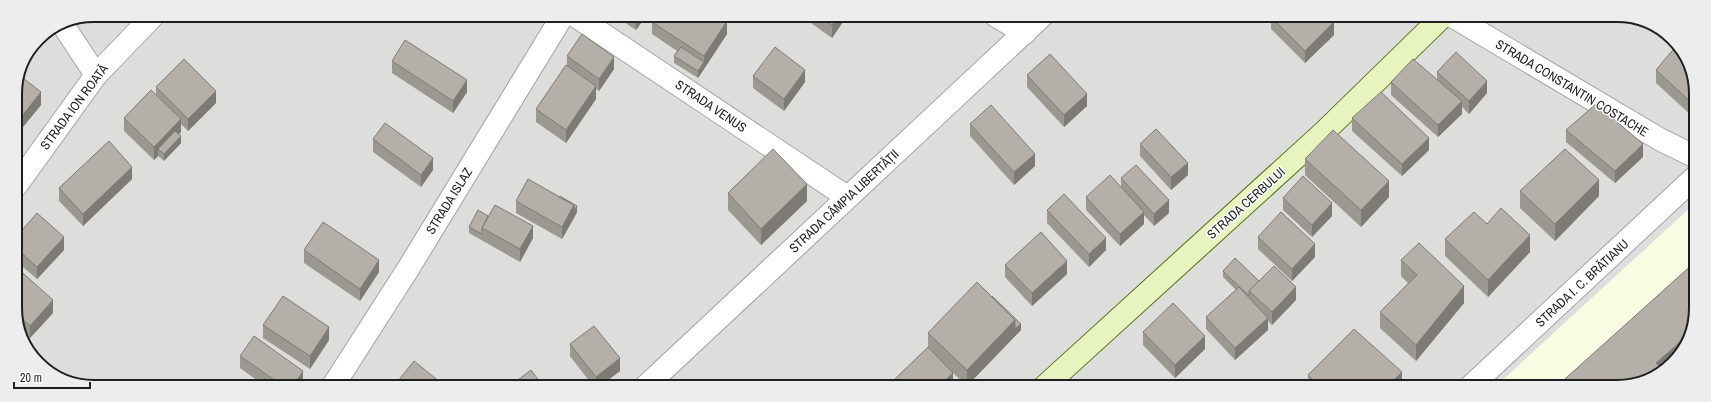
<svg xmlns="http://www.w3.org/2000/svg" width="1711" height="402" font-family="'Archivo Narrow',sans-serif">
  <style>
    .residential { fill: #dddddc }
    .education { fill: #f7fce3 }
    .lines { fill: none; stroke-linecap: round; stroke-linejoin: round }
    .street-casing { stroke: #a3a3a3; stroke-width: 24 }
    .secondary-casing { stroke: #516e0f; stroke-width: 24 }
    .street { stroke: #fff; stroke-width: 22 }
    .secondary { stroke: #e7f4c0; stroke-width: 22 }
    .wall { fill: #9b9791 }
    .shaded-wall { fill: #7e7b76 }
    .building { fill: #b4b0a9; stroke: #7e7b76 }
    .labels { text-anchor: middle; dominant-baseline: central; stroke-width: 3; stroke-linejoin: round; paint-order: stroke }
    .street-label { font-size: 13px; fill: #1f1f1f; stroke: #fff }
    .rim { fill: none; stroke: #1f1f1f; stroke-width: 2 }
  </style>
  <rect width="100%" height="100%" fill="#efeee7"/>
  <!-- residential -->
  <polygon class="residential" points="94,15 1633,16 1673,38 1694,78 1695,324 1622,387 78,386 38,364 17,324 15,89 21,63 38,38 64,21"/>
  <!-- education -->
  <polygon class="education" points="1694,204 1695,324 1622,387 1495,387"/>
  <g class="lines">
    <!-- street casing -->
    <g class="street-casing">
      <g id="street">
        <polyline points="574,15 847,197"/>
        <polyline points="996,16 1025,33"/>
        <polyline points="1452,16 1661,140 1694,156"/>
        <polyline points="61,22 96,75"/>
        <polyline points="16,186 96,75 154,15"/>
        <polyline points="333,386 408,269 563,15"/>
        <polyline points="646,386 1042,16"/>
        <polyline points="1470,387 1694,178"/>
      </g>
    </g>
    <!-- secondary casing -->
    <g class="secondary-casing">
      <polyline id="secondary" points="1045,386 1324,132 1443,16"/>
    </g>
    <!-- street -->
    <use href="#street" class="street"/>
    <!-- secondary -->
    <use href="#secondary" class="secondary"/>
  </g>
  <!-- wall -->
  <g class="wall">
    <polygon points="615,16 646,16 636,30"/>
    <polygon points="801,16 847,16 832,38"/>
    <polygon points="1162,16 1175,16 1168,23"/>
    <polygon points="1271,17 1334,35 1305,63 1271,29"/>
    <polygon points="652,22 727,34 698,78 674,63 674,56 677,51 652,34"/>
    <polygon points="567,56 614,69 599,91 596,89 596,99 566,143 536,122 536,109 567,66"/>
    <polygon points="392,61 467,92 453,113 392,73"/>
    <polygon points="1656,70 1694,78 1694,118 1656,83"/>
    <polygon points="1437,72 1487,93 1469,114 1462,107 1462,114 1438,137 1391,95 1391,82 1437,80"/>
    <polygon points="1027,75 1087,106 1064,127 1027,87"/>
    <polygon points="753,76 805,82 784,111 753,88"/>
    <polygon points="156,87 216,103 188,131 181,124 181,132 179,134 181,143 164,161 158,156 154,160 124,131 124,118 156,96"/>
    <polygon points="15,89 41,105 18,133 15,131"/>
    <polygon points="1352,118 1429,150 1402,176 1352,131"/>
    <polygon points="970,124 1035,166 1014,185 970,136"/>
    <polygon points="1566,130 1643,157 1615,183 1566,142"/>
    <polygon points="405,137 433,170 421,187 373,152 373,139"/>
    <polygon points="1140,144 1188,175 1171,190 1140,156"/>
    <polygon points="1305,159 1389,197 1361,227 1305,175"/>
    <polygon points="1121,178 1169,213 1154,226 1144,215 1144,224 1120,246 1086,210 1086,197 1121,187"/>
    <polygon points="132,179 83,226 59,201 59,188"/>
    <polygon points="528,179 577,212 562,239 516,213 516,201"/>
    <polygon points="1520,191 1599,196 1555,241 1520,208"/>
    <polygon points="728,193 807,201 761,245 728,210"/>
    <polygon points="1283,198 1332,216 1312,237 1283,210"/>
    <polygon points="1047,210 1106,250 1089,267 1047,223"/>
    <polygon points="488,216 533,238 520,262 469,233 469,227"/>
    <polygon points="1487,224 1530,252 1488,297 1445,256 1445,239"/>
    <polygon points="16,237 64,250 37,279 16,261"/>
    <polygon points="1258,237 1315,257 1292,281 1258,249"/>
    <polygon points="304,250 379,272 360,301 304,263"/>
    <polygon points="1401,260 1464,303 1416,361 1380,328 1380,312 1408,283 1401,276"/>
    <polygon points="1005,265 1067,274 1032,306 1005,277"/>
    <polygon points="16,267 53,313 30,338 19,328 17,324"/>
    <polygon points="1223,271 1296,300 1272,325 1268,321 1268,330 1235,360 1206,329 1206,317 1236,290 1223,277"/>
    <polygon points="263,325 329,340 310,369 263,338"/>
    <polygon points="1021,330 967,386 953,373 953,385 952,386 894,386 894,380 928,347 928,333"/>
    <polygon points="1143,332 1205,349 1175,378 1143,345"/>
    <polygon points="570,344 620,371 600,386 593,386 570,356"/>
    <polygon points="240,356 303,383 301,386 265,386 240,368"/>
    <polygon points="1308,375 1402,387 1308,387"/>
  </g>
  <!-- shaded-wall -->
  <g class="shaded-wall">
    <polygon points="638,16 646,16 636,30 636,17"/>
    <polygon points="839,16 847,16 832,38 832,25"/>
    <polygon points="1168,16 1175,16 1168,23"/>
    <polygon points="727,21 727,34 704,69 704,56"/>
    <polygon points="1334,22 1334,35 1305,63 1305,51"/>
    <polygon points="614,57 614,69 599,91 599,79"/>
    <polygon points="704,62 704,69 698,78 698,71"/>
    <polygon points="805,70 805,82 784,111 784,99"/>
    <polygon points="467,80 467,92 453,113 453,101"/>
    <polygon points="1487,81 1487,93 1469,114 1469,101"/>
    <polygon points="596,86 596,99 566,143 566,130"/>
    <polygon points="216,91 216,103 188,131 188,119"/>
    <polygon points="41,92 41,105 18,133 18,121"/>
    <polygon points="1087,94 1087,106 1064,127 1064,115"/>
    <polygon points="1462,101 1462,114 1438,137 1438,125"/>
    <polygon points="181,119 181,132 161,152 158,149 158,156 154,160 154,147"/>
    <polygon points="181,136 181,143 164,161 164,154"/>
    <polygon points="1429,138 1429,150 1402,176 1402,164"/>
    <polygon points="1643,144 1643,157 1615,183 1615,171"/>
    <polygon points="1035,154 1035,166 1014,185 1014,172"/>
    <polygon points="433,158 433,170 421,187 421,175"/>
    <polygon points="1188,163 1188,175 1171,190 1171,177"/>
    <polygon points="132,167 132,179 83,226 83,214"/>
    <polygon points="1599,180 1599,196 1555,241 1555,224"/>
    <polygon points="1389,181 1389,197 1361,227 1361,210"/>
    <polygon points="807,184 807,201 761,245 761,229"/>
    <polygon points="1169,200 1169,213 1154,226 1154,214"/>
    <polygon points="1332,203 1332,216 1312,237 1312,225"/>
    <polygon points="574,205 574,218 562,239 562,227"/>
    <polygon points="577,206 577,212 574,218 574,211"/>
    <polygon points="1144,212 1144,224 1120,246 1120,234"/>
    <polygon points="533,226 533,238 520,262 520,249"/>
    <polygon points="1530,235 1530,252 1488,297 1488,280"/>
    <polygon points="64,237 64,250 37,279 37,267"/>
    <polygon points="1106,238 1106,250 1089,267 1089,254"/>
    <polygon points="1315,244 1315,257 1292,281 1292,269"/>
    <polygon points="379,260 379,272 360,301 360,289"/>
    <polygon points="1067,261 1067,274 1032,306 1032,293"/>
    <polygon points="1464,286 1464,303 1416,361 1416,345"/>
    <polygon points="1296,287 1296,300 1272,325 1272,312"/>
    <polygon points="53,300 53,313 30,338 30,326"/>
    <polygon points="1268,318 1268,330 1235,360 1235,348"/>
    <polygon points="1015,320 1021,324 1021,330 967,386 967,370"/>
    <polygon points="329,327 329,340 310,369 310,356"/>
    <polygon points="1688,335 1669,367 1656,373 1656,363"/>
    <polygon points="1205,336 1205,349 1175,378 1175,365"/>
    <polygon points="620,358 620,371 600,386 596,386 596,377"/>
    <polygon points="303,371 303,383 301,386 293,386"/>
    <polygon points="1402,372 1402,387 1386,387"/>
    <polygon points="953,373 953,385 952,386 939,386"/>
  </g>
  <!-- building -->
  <g class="building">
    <polygon points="656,16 719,16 727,21 704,56 652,22"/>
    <polygon points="818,16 839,16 832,25"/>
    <polygon points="1272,16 1328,16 1334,22 1305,51 1271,17"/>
    <polygon points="582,34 614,57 599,79 567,56"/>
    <polygon points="405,40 467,80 453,101 392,61"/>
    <polygon points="1677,45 1694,78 1694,105 1656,70"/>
    <polygon points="681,47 704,62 698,71 674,56"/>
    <polygon points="775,47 805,70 784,99 753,76"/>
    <polygon points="1456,52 1487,81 1469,101 1437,72"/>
    <polygon points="1050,54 1087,94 1064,115 1027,75"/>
    <polygon points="184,59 216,91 188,119 156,87"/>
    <polygon points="1413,59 1462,101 1438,125 1391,82"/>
    <polygon points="566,65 596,86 566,130 536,109"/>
    <polygon points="18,74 41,92 18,121 15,119 15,89"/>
    <polygon points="151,90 181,119 154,147 124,118"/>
    <polygon points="1381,92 1429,138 1402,164 1352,118"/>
    <polygon points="1596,104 1643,144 1615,171 1566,130"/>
    <polygon points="991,105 1035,154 1014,172 970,124"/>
    <polygon points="385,123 433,158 421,175 373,139"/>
    <polygon points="1156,129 1188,163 1171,177 1140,144"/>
    <polygon points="1333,130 1389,181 1361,210 1305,159"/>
    <polygon points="175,131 181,136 164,154 158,149"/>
    <polygon points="109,141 132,167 83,214 59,188"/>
    <polygon points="773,149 807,184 761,229 728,193"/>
    <polygon points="1565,149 1599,180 1555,224 1520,191"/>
    <polygon points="1136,165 1169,200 1154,214 1121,178"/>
    <polygon points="1110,175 1144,212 1120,234 1086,197"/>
    <polygon points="1303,176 1332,203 1312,225 1283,198"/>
    <polygon points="528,179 574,205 562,227 516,201"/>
    <polygon points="1064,194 1106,238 1089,254 1047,210"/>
    <polygon points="560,196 577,206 574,211 574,205 559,197"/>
    <polygon points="495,205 533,226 520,249 482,228"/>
    <polygon points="1501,208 1530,235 1488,280 1445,239 1474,212 1487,224"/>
    <polygon points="478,210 488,216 482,228 482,234 469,227"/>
    <polygon points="1281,212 1315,244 1292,269 1258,237"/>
    <polygon points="37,213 64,237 37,267 16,248 16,237"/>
    <polygon points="323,222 379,260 360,289 304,250"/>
    <polygon points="1041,232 1067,261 1032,293 1005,265"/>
    <polygon points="1419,243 1464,286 1416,345 1380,312 1417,275 1401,260"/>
    <polygon points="1235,258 1259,281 1249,291 1249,296 1223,271"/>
    <polygon points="1695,262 1695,324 1688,335 1656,363 1663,370 1622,387 1556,387"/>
    <polygon points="1274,266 1296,287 1272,312 1249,291"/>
    <polygon points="16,267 53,300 30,326 16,314"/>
    <polygon points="977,282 1015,320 967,370 928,333"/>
    <polygon points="1239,287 1268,318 1235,348 1206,317"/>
    <polygon points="283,296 329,327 310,356 263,325"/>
    <polygon points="992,296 1021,324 1015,329 1015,320 992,297"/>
    <polygon points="1173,303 1205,336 1175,365 1143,332"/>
    <polygon points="594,326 620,358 596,377 570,344"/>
    <polygon points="1354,329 1402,372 1386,387 1320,387 1308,375"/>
    <polygon points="254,336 303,371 293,386 283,386 240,356"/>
    <polygon points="928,347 953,373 939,386 900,386 894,380"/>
    <polygon points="414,361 445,386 394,386"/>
    <polygon points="531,370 543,386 510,386"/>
  </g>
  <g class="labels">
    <!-- street labels -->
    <g class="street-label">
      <text transform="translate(1572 88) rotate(31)">STRADA CONSTANTIN COSTACHE</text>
      <text transform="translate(711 106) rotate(34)">STRADA VENUS</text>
      <text transform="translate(74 107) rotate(-53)">STRADA ION ROATĂ</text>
      <text transform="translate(449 201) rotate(-58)">STRADA ISLAZ</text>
      <text transform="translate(844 201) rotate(-43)">STRADA CÂMPIA LIBERTĂȚII</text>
      <text transform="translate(1246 203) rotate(-42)">STRADA CERBULUI</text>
      <text transform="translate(1582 283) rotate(-43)">STRADA I. C. BRĂTIANU</text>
    </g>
  </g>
  <!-- crop -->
  <path d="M0 0H1711V402H0ZM94 22H1617A72 72 0 0 1 1689 94V308A72 72 0 0 1 1617 380H94A72 72 0 0 1 22 308V94A72 72 0 0 1 94 22Z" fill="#ededed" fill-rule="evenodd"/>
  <path class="rim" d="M94 22H1617A72 72 0 0 1 1689 94V308A72 72 0 0 1 1617 380H94A72 72 0 0 1 22 308V94A72 72 0 0 1 94 22Z"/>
  <!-- scale -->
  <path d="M14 382v6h76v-6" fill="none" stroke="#1f1f1f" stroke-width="2"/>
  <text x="20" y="382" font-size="12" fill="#1f1f1f" stroke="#ffffff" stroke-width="3" paint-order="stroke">20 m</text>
</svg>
